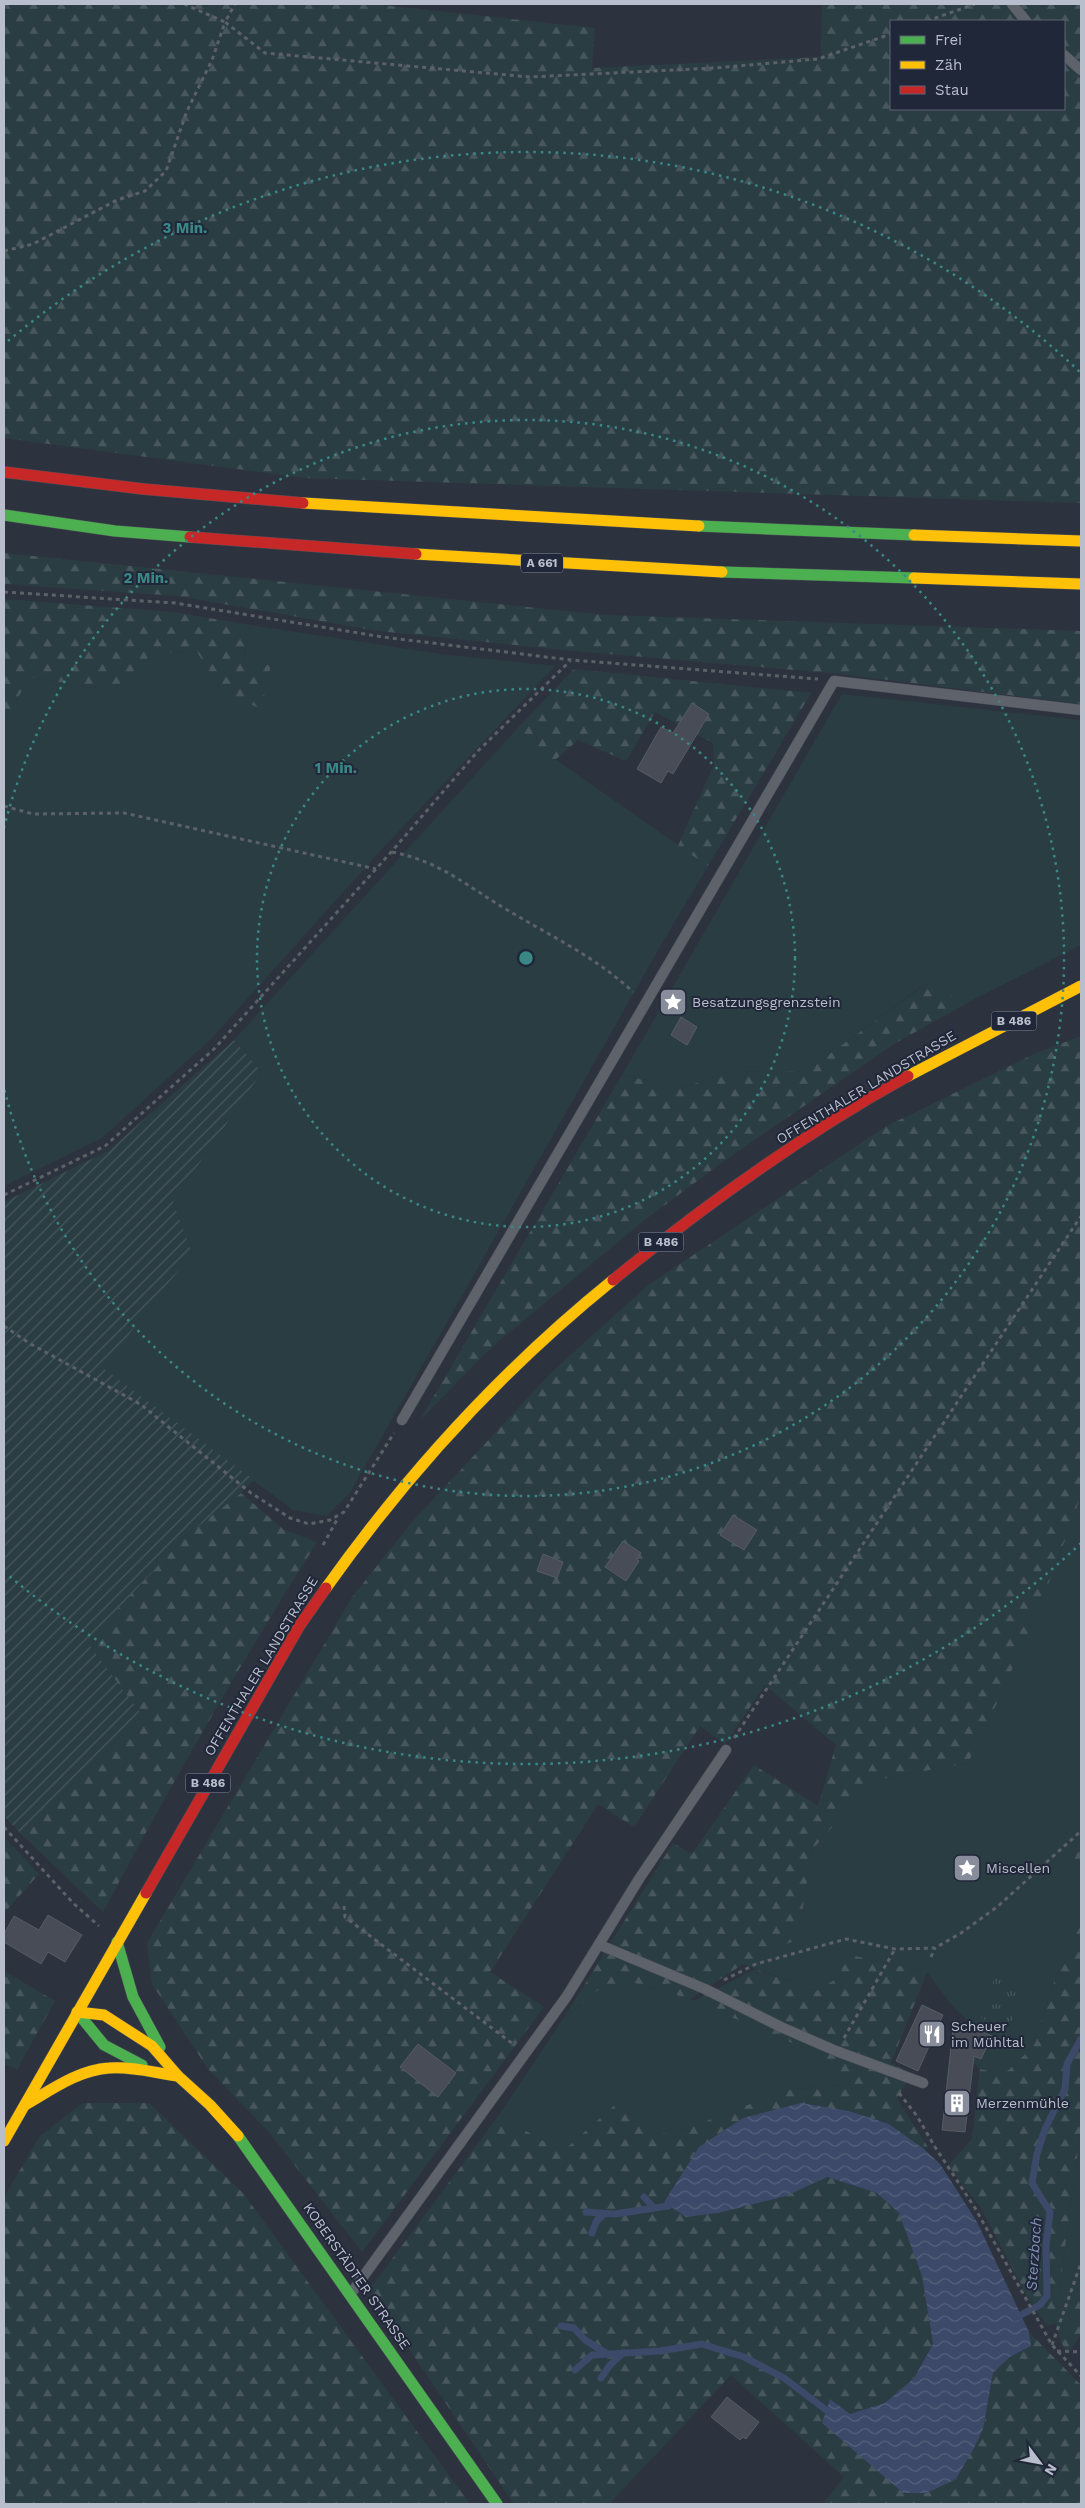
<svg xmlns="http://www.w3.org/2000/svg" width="1085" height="2508" font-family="'Work Sans',sans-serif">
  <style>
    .grass { fill: #2a3d43 }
    .forest { fill: url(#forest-firs); fill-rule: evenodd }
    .park { fill: url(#park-tufts) }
    .garden { fill: url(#garden-furrows) }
    .water { fill: url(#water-waves) }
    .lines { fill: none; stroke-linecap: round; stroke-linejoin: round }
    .stream { stroke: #3c4968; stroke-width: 7 }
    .building { fill: #474c56; stroke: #565b65 }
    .lane-casing { stroke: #4c4f58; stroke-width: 11 }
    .fast-casing { stroke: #4c4f58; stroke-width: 12 }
    .slow-casing { stroke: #4c4f58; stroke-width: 12 }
    .jam-casing { stroke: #4c4f58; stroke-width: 12 }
    .path { stroke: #5c6067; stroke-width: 3; stroke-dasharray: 4 4; stroke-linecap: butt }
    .lane { stroke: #5e626b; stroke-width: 10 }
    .fast { stroke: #4caf50; stroke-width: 11 }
    .slow { stroke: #ffc107; stroke-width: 11 }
    .jam { stroke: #c62828; stroke-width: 11 }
    .ring { fill: none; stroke: #3a8886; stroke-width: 2.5; stroke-dasharray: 2.5 5 }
    .labels { text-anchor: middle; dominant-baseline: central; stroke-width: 4; stroke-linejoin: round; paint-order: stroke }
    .shield { fill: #202739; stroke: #8b91a1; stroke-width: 1 }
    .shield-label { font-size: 12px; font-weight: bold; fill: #b9becd }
    .poi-label { font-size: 14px; fill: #b9becd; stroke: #202739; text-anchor: start }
    .street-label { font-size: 14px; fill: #b9becd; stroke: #202739 }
    .water-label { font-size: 15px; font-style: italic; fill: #8090b3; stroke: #202739 }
    .centre { fill: #3a8886; stroke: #202739; stroke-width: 2.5 }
    .ring-label { font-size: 15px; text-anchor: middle; font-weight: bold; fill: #3a8886; stroke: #202739; stroke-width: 4; stroke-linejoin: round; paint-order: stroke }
  </style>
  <defs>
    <pattern id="forest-firs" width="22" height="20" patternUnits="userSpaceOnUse" patternTransform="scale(1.25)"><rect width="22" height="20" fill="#2a3d43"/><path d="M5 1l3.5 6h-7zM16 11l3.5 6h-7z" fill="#47575d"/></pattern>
    <pattern id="park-tufts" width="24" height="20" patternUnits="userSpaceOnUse" patternTransform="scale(1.25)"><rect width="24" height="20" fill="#2a3d43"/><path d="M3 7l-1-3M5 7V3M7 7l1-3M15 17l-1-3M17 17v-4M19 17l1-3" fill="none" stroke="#47575d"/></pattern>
    <pattern id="garden-furrows" width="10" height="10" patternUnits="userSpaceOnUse" patternTransform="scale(1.25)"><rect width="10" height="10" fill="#2a3d43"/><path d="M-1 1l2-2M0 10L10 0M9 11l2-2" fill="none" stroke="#47575d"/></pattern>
    <pattern id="water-waves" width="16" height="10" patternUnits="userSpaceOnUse" patternTransform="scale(1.25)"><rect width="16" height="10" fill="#3c4968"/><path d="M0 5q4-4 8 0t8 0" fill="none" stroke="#56617c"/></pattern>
  </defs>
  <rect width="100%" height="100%" fill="#2d333e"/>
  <!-- grass -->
  <g class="grass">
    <polygon points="251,625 441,654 555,666 383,848 211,1039 102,1138 4,1186 4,719 31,677 112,691 152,653 197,652 221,690 271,665 243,662"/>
    <polygon points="842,694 1081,720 1081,945 967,1003 925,984 806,1071 726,1072 683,1088 622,1075"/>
    <polygon points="515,731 708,866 661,945 350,1493 326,1516 293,1510 102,1368 192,1253 173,1202 262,1072 234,1040"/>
    <path d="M1081,1495V1839L1061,1857L1081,1870V1925L1060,1964L1032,2048L1004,2074L980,2069L969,2058L967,2020L950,2003L927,1972L842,1953L841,1976L816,1991L743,1964L798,1939L812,1850L859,1797L881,1779L968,1763C1009,1675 1050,1587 1081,1495Z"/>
    <polygon points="631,1982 690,1999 811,2051 854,2084 786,2090 673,2134 651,2133 638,2112 619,2101 562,2152 499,2115 563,2019 602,1987"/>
    <polygon points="1081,2127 1081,2293 1061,2342 1055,2323"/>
  </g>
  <!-- forest -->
  <g class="forest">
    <path d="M4,4H372L595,28L592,68L821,57L822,4H1081V503L305,478L4,438ZM891,21H1064V109H891Z"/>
    <polygon points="4,553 605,615 1081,631 1081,704 841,674 574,651 378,631 178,596 4,584"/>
    <polygon points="4,599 173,612 251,625 243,661 271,665 261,709 221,690 197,652 153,653 112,691 31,677 4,719"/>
    <polygon points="574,669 811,693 708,866 678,846 714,765 713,743 655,712 626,761 578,740 554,761 515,731"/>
    <polygon points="926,984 967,1003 894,1044 724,1161 642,1222 493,1346 420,1420 622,1075 683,1088 726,1072 806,1071"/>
    <path d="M1081,1036V1495C1050,1587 1011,1676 968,1763L881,1779L859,1797L812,1850L798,1939L743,1964L690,1999L631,1982L602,1987L563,2019L673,1843L692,1854L754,1765L818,1806L836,1745L765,1685L725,1744L700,1726L634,1827L598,1804L490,1972L544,2007L362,2252L268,2131L208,2069L152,1984L147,1943L353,1596L412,1522L551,1373L647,1286L885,1127L1034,1054Z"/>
    <path d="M241,1493L283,1529L317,1542C241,1662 170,1786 103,1912L21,1834L142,1715L4,1713L86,1642L187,1535Z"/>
    <polygon points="4,1837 39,1874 4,1913"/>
    <polygon points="1081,1839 1081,1870 1060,1857"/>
    <polygon points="1081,1925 1081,2127 1055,2323 1047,2326 1027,2296 981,2208 948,2166 972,2139 980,2069 1004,2074 1032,2048 1060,1964"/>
    <polygon points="842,1953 927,1972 891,2063 911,2074 897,2099 928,2147 924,2149 889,2124 849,2111 743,2118 699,2147 665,2202 789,2194 827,2177 877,2193 899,2213 922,2276 933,2344 914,2378 885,2403 850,2414 878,2471 903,2493 927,2493 956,2478 983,2429 993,2373 1010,2357 1031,2346 1029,2332 1081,2385 1081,2504 823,2504 844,2477 731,2375 609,2504 514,2504 369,2290 499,2115 562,2152 619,2101 638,2112 651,2133 673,2134 786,2090 854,2084 811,2051 694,2001 755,1969 816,1991 841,1976"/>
    <polygon points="4,1971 55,2001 17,2069 4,2064"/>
    <polygon points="83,2103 149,2103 243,2193 470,2504 4,2504 4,2197 40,2136"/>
    <polygon points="1081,2293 1081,2334 1068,2354 1061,2342"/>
  </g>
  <!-- park -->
  <polygon class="park" points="995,1976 1027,1990 1018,2011 1005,2030 981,2018"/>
  <!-- garden -->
  <polygon class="garden" points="234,1040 262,1072 173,1202 192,1253 103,1368 254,1480 241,1493 187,1535 87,1642 142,1715 21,1834 4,1816 4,1202 108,1151"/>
  <!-- water -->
  <polygon class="water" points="801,2103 849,2111 889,2124 924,2149 940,2164 977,2222 1029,2332 1031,2346 1010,2357 993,2373 983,2429 974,2448 956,2479 927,2493 903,2493 822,2423 830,2399 850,2414 885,2403 914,2378 933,2344 922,2276 899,2213 877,2193 827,2177 786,2196 718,2213 686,2217 664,2202 699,2147 743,2118"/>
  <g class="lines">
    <!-- stream -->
    <g class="stream">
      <polyline points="644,2197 654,2208"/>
      <polyline points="586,2212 615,2214 668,2206 675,2202"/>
      <polyline points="592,2233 596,2222 604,2214"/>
      <polyline points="1015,2318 1040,2305 1047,2296 1046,2246 1050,2212 1032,2183 1037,2154 1045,2129 1065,2089 1067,2064 1081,2039"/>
      <polyline points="561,2326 574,2328 585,2340 606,2353"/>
      <polyline points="575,2370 592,2355 660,2351 702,2344 744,2357 784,2378 834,2416"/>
      <polyline points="601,2378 610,2365 623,2353"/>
    </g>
  </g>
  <!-- building -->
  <g class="building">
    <polygon points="692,703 709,714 673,774 668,771 661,783 637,769 661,727 673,733"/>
    <polygon points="681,1017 697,1027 687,1045 671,1035"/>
    <polygon points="733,1515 757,1530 744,1550 720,1535"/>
    <polygon points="623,1541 641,1553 636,1559 639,1561 626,1581 605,1567"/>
    <polygon points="543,1554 563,1562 557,1578 537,1571"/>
    <polygon points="48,1915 82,1935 65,1962 48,1952 41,1964 4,1942 4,1934 14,1916 39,1930"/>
    <polygon points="922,2005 943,2015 918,2071 896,2061"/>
    <polygon points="954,2020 992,2036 981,2059 974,2056 965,2132 942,2130"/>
    <polygon points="418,2044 456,2073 438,2097 400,2067"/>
    <polygon points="727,2397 759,2422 746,2439 743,2437 740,2440 711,2417"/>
  </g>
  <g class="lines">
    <!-- lane casing -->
    <g class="lane-casing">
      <g id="lane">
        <polyline points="1012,4 1026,21"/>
        <polyline points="1064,55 1081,70"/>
        <polyline points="402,1420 834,681 1081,710"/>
        <polyline points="600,1945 705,1989 781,2027 836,2051 923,2083"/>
        <polyline points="352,2292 567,1996 639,1879 726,1750"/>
      </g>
    </g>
    <!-- fast casing -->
    <g class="fast-casing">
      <g id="fast">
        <polyline points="4,515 115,531 190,537"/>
        <polyline points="699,526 914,535"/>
        <polyline points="722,572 914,578"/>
        <polyline points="117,1942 133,1997 160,2047"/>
        <polyline points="77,2012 104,2045 142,2065"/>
        <polyline points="238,2136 497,2504"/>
      </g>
    </g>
    <!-- slow casing -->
    <g class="slow-casing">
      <g id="slow">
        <polyline points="303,503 699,526"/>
        <polyline points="914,535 1081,541"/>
        <polyline points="416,554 722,572"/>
        <polyline points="914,578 1081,584"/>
        <polyline points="908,1076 1081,986"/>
        <path d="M326,1588C407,1474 504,1368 613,1280"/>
        <polyline points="77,2012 104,2015 152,2046 178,2076 210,2105 238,2136"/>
        <path d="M25,2105C51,2090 78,2070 109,2068C132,2066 155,2073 178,2076"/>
        <polyline points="4,2141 146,1893"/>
      </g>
    </g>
    <!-- jam casing -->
    <g class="jam-casing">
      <g id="jam">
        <polyline points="4,472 143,489 303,503"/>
        <polyline points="190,537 416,554"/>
        <path d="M613,1280C706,1204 803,1134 908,1076"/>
        <polyline points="146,1893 300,1625 326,1588"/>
      </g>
    </g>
    <!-- path -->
    <g class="path">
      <polyline points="184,4 225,22 235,4"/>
      <polyline points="927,21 975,4"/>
      <polyline points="4,251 33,244 117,200 145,191 166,171 187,111 212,60 225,22 265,53 530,77 715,68 818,59 891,34"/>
      <polyline points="4,592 175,603 383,637 571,660 818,679"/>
      <polyline points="4,806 33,814 124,813 376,869"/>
      <path d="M392,852C440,861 468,887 509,911C551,936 597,958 633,992"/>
      <polyline points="4,1195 105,1146 214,1049 393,850 478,751 570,661"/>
      <polyline points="4,1326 29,1343 140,1404 251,1493 290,1518 309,1524 330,1520 344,1512 394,1433"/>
      <polyline points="323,1545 338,1518"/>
      <polyline points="734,1738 1081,1216"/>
      <polyline points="4,1827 73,1903 99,1926"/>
      <polyline points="344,1906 345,1917 513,2044"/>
      <polyline points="931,1957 935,1948"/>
      <polyline points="724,1980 756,1964 846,1939 895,1949 935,1948 961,1933 997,1907 1081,1831"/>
      <polyline points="844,2038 895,1949"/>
      <polyline points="899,2093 917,2116 935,2147 975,2208 1052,2345 1081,2376"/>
      <polyline points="1052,2345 1081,2263"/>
      <polyline points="1057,2351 1081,2352"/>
    </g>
    <!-- lane -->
    <use href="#lane" class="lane"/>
    <!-- fast -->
    <use href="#fast" class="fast"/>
    <!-- slow -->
    <use href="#slow" class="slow"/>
    <!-- jam -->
    <use href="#jam" class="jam"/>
  </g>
  <!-- distance rings -->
  <g class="ring">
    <circle cx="526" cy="958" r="269"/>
    <path d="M4 828A538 538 0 1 1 4 1088"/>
    <path d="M1081 1543A806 806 0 0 1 8 1575M8 341A806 806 0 0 1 1081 373"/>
  </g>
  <!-- icons -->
  <defs>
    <g id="sight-square" transform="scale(1.4375)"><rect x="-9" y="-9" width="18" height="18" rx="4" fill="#888d9b" stroke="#202739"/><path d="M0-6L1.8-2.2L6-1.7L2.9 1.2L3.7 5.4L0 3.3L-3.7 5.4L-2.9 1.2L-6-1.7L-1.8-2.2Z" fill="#fff"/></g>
    <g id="restaurant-square" transform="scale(1.4375)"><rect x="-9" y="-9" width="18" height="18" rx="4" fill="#888d9b" stroke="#202739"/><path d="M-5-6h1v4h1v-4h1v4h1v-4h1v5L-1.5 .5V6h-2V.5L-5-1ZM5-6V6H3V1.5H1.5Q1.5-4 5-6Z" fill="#fff"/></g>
    <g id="building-square" transform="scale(1.4375)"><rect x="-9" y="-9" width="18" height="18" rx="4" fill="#888d9b" stroke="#202739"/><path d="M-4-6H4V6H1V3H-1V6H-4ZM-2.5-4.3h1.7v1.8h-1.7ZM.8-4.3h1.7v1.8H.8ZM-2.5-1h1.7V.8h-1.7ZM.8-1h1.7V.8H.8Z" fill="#fff"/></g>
  </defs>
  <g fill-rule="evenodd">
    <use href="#sight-square" x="673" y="1002"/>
    <use href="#sight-square" x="967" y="1868"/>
    <use href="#restaurant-square" x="932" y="2034"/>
    <use href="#building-square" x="957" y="2103"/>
  </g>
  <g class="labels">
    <!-- shield labels -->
    <g class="shield">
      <rect x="521" y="553.5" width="42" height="19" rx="4"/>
      <rect x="991.5" y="1011.5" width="45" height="19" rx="4"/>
      <rect x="638.5" y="1232.5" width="45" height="19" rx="4"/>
      <rect x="185.5" y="1773.5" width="45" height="19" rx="4"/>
    </g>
    <g class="shield-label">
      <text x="542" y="563">A 661</text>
      <text x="1014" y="1021">B 486</text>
      <text x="661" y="1242">B 486</text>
      <text x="208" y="1783">B 486</text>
    </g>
    <!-- poi labels -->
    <g class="poi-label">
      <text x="692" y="1002">Besatzungsgrenzstein</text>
      <text x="986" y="1868">Miscellen</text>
      <text x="951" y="2026">Scheuer<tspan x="951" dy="16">im Mühltal</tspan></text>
      <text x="976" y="2103">Merzenmühle</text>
    </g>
    <!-- street labels -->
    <g class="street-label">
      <text transform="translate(866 1087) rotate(-31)">OFFENTHALER LANDSTRASSE</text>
      <text transform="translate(261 1666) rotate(-59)">OFFENTHALER LANDSTRASSE</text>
      <text transform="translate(357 2276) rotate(55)">KOBERSTÄDTER STRASSE</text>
    </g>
    <!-- water labels -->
    <g class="water-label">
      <text transform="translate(1034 2254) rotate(-86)">Sterzbach</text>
    </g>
  </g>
  <circle cx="526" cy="958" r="8" class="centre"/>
  <g class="ring-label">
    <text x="185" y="233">3 Min.</text>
    <text x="146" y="583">2 Min.</text>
    <text x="336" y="773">1 Min.</text>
  </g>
  <!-- border -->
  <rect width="1085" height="2508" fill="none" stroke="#b9becd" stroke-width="10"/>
  <!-- legend -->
  <rect x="890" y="20" width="175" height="90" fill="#202739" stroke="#5d6374"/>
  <rect x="900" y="36" width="25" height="8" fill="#4caf50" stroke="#5d6374"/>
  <text x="935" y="45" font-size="15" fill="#b9becd">Frei</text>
  <rect x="900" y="61" width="25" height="8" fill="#ffc107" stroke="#5d6374"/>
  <text x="935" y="70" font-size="15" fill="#b9becd">Zäh</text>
  <rect x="900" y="86" width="25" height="8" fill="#c62828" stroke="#5d6374"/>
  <text x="935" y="95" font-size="15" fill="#b9becd">Stau</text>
  <!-- north arrow -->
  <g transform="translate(1040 2463) rotate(122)" stroke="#202739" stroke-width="4" paint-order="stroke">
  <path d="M0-4L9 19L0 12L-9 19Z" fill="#b9becd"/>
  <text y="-8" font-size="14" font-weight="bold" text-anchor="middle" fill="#b9becd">N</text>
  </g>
</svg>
